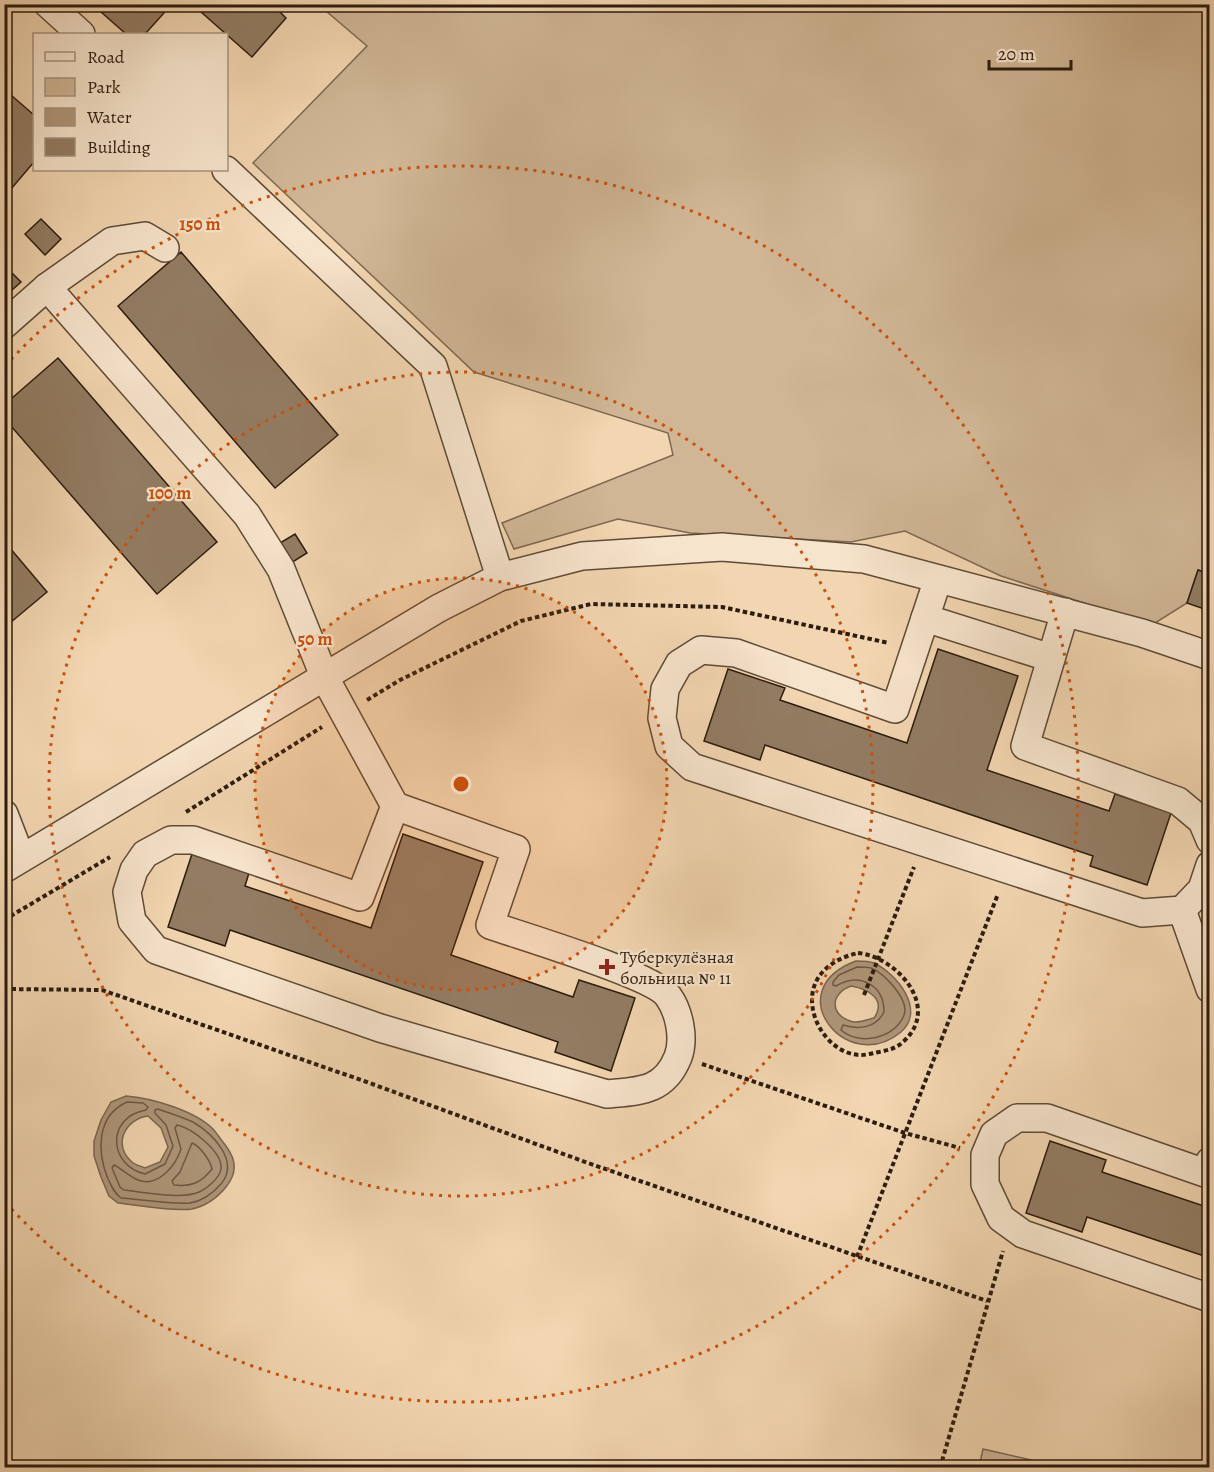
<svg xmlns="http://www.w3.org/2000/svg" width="1214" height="1472" font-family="Alegreya,serif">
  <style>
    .green { fill: #d0b695; stroke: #7e6852; stroke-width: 1.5 }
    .water { fill: #af967a; stroke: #7b654f; stroke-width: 1.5; fill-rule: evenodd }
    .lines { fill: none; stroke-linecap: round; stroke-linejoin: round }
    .shore { stroke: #6e5844; stroke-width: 1.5 }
    .building { fill: #937c63; stroke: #2c1b0e; stroke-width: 1.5 }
    .minor-casing { stroke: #5e4a37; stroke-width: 30 }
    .path { stroke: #2c1b0e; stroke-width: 4; stroke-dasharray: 4.5 3; stroke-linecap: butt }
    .minor { stroke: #f7e4cc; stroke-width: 27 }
    .ring { fill: none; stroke: #cc500c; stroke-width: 3; stroke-dasharray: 3 6 }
    .poi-dot { fill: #8f2418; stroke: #f7e4cc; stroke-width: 2 }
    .labels { text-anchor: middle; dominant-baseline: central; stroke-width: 4.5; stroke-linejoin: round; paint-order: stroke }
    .poi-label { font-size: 18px; fill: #2c1b0e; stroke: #f7e4cc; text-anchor: start }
    .centre { fill: #cc500c; stroke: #f7e4cc; stroke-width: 3 }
    .ring-label { font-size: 18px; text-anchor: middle; font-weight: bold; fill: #cc500c; stroke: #f7e4cc; stroke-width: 4.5; stroke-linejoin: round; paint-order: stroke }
  </style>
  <rect width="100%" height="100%" fill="#f2d6b1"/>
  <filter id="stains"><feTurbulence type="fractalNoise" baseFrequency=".00333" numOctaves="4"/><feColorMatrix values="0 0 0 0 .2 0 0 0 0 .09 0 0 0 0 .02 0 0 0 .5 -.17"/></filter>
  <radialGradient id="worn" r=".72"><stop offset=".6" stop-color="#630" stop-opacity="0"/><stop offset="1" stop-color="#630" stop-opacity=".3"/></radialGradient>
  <!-- green -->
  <g class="green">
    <polygon points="319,5 1209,5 1209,574 1198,570 1187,603 1152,625 1001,576 905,531 851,542 690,533 618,519 514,549 502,523 673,455 668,433 474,372 253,163 367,46"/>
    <polygon points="983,1449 1062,1467 979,1467"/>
  </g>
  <!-- water -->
  <g class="water">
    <path d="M856,961C862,961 869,961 874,963C897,974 926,1010 901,1032C847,1077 777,990 856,961ZM851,986C868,989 887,999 874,1018C866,1020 858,1024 850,1021C829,1014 831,993 851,986Z"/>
    <path d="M126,1096C151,1098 193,1110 212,1128C217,1133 221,1140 226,1146C237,1161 237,1173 226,1187C217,1198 206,1206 192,1209C176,1212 136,1205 118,1203L109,1196L101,1177L94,1156V1141L101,1120L111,1102ZM148,1116L161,1128L168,1147L160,1162L145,1168C141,1166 135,1165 132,1162C112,1145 125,1119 148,1116Z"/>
  </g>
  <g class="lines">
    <!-- shore -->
    <g class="shore">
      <path d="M857,967C861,967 867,967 871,968C884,973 910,1000 904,1015C895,1039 859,1046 841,1030L843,1025C859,1030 876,1028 884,1012C884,985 860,972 836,986L833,985V982L839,975Z"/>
      <path d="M127,1102L143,1103L148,1107L146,1110C106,1117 108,1165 145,1174L165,1164L173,1146L166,1125L155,1113V1110L158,1109C169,1113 182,1117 193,1122C213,1134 240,1161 221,1184C213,1193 203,1201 190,1203C174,1205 139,1199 121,1198C114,1193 112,1187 108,1179C97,1152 96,1116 127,1102Z"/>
      <path d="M177,1125C192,1128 223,1152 221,1169C220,1178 206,1189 199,1192C181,1200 144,1192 124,1190L120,1187L112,1168L114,1165C122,1169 129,1176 138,1180C158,1188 176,1165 181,1149L175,1128Z"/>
      <path d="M192,1143C200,1146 210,1160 212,1169C201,1183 191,1187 174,1185L172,1181L180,1172Z"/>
    </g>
  </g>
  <!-- building -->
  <g class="building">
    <polygon points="92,4 172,4 145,34 126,34"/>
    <polygon points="192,4 272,4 286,18 252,57"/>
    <polygon points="4,89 34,115 34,162 5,196"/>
    <polygon points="41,219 61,239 45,255 25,234"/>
    <polygon points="181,252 338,435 275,488 118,306"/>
    <polygon points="4,265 21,282 4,297"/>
    <polygon points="58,358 217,542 157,594 4,418 4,405"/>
    <polygon points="295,534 307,553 291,563 280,543"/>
    <polygon points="4,541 47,592 4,628"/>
    <polygon points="1198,570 1210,574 1210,611 1187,603"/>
    <polygon points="938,649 1018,676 987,770 1109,811 1115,794 1171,813 1147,885 1090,866 1093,856 765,745 760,760 704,741 728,669 785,688 780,700 907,743"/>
    <polygon points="403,834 483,862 451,955 573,997 579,980 635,998 611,1071 555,1052 558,1042 230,930 225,946 168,927 192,854 249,873 245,886 371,928"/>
    <polygon points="1050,1141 1106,1160 1102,1172 1210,1208 1210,1258 1087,1217 1082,1232 1026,1213"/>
  </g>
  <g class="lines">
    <!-- minor casing -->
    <g class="minor-casing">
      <g id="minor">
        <polyline points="48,4 81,34"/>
        <polyline points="226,170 433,366 500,577"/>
        <path d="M47,287L247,515L281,569L324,676L395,806L516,849L490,925C521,936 653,975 668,996C679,1011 685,1038 678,1057C664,1092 639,1091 607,1094L380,1028L156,950L132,921L127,892L134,870L145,854L171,840H193L360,897L395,806"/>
        <polyline points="4,325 47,287 112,241 145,236 165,248"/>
        <polyline points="938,579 895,709 736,653 701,650 679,664 665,689 662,718 669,746 692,767 1142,913 1182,910 1202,889 1210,865"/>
        <polyline points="1065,612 1025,746 1178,801 1202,821 1210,840"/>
        <polyline points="925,618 1051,658"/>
        <polyline points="4,814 21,858"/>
        <polyline points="4,869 439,608 500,577 582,556 722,547 864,559 1142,633 1210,656"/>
        <polyline points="1182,910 1210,989"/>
        <polyline points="1210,1161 1205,1173 1047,1118 1017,1118 994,1134 985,1155 985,1184 1001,1218 1023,1234 1210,1298"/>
      </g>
    </g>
    <!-- path -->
    <g class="path">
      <polyline points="367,700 400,680 521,621 591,604 722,607 889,643"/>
      <polyline points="186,812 322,727"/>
      <polyline points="4,920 110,857"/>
      <path d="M858,953C897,957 941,1007 904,1041C897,1048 889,1050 879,1052C873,1053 867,1055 861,1055C829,1055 803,1014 815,984C822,967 840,957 858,953Z"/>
      <polyline points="4,989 102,990 364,1081 588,1163 987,1301"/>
      <polyline points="864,995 914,867"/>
      <polyline points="702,1064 905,1133 960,1148"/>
      <polyline points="857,1257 998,894"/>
      <polyline points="940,1468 1003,1251"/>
    </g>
    <!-- minor -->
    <use href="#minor" class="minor"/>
  </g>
  <!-- distance rings -->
  <circle cx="461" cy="784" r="206" fill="#cc500c" fill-opacity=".12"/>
  <g class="ring">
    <circle cx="461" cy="784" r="206"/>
    <circle cx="461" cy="784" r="412"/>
    <path d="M5 366A618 618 0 1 1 5 1202"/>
  </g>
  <!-- markers -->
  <path class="poi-dot" d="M604 958h6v6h6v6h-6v6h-6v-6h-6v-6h6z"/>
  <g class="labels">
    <!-- poi labels -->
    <g class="poi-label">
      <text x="620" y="957">Туберкулёзная<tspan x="620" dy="21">больница № 11</tspan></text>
    </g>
  </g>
  <circle cx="461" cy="784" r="9" class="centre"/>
  <g class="ring-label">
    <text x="200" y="230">150 m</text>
    <text x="170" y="499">100 m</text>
    <text x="315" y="645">50 m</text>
  </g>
  <!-- margin -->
  <rect width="1214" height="1472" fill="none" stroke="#f2d6b1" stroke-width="24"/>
  <rect x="6" y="6" width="1202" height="1460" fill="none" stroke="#2c1b0e" stroke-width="3"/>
  <rect x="12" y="12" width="1190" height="1448" fill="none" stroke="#2c1b0e" stroke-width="1.5"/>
  <!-- legend -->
  <rect x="33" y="33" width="195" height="138" fill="#f7e4cc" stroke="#a69480" stroke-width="1.5"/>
  <rect x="45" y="52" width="30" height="9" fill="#f7e4cc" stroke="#a69480" stroke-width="1.5"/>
  <text x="87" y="63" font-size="18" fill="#2c1b0e">Road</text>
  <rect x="45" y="78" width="30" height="18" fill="#d0b695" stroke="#a69480" stroke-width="1.5"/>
  <text x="87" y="93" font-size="18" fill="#2c1b0e">Park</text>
  <rect x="45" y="108" width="30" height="18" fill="#af967a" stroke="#a69480" stroke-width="1.5"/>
  <text x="87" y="123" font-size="18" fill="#2c1b0e">Water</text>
  <rect x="45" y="138" width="30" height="18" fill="#937c63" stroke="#a69480" stroke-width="1.5"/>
  <text x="87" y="153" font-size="18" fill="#2c1b0e">Building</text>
  <!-- scale -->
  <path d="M989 60v9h82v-9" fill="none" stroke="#2c1b0e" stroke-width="3"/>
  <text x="998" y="60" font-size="18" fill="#2c1b0e" stroke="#f7e4cc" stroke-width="4.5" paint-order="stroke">20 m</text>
  <rect width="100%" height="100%" filter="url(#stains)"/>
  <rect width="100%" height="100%" fill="url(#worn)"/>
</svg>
